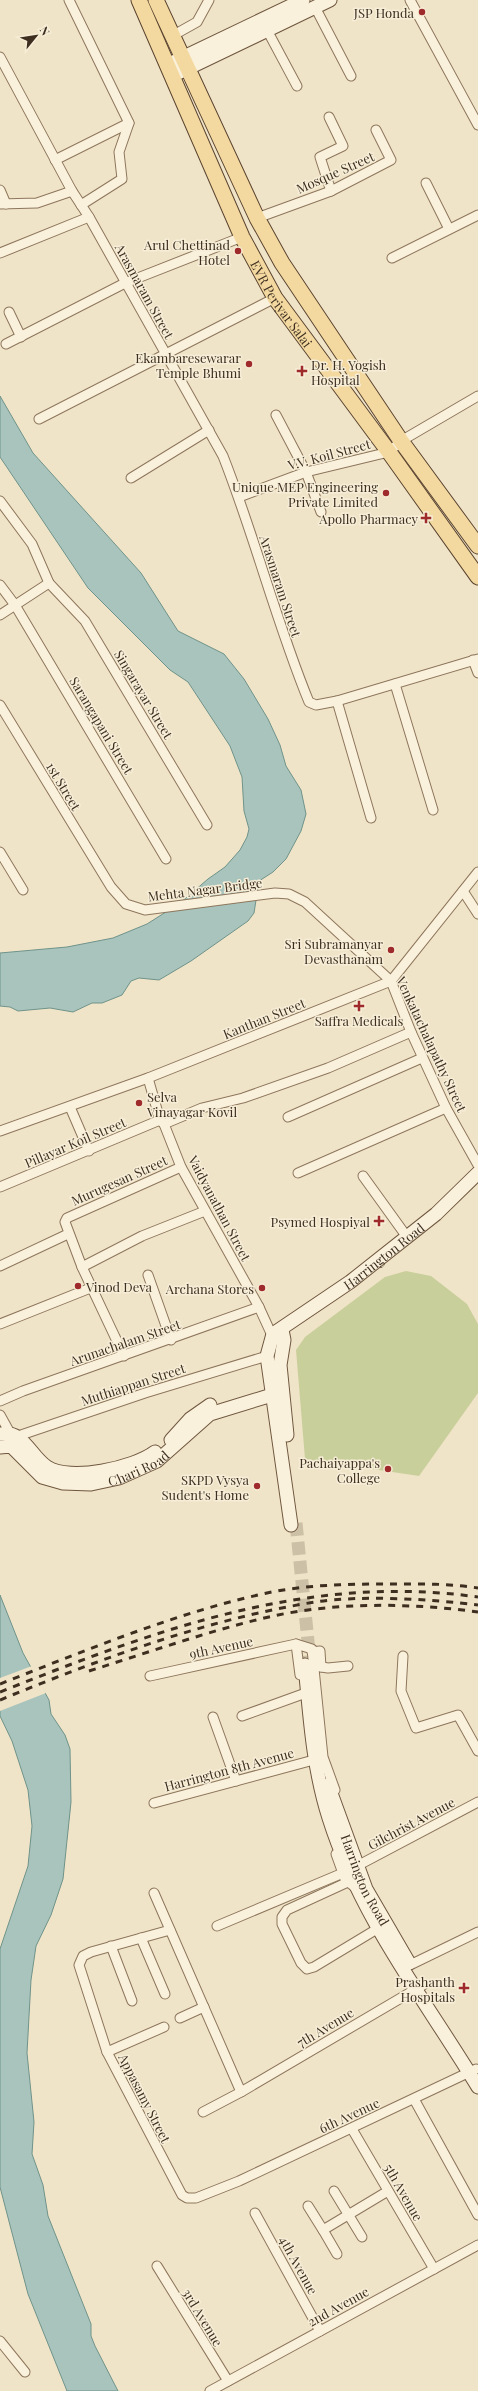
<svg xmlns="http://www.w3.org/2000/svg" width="478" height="2391" font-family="'Playfair Display',serif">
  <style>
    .green { fill: #c9cf9b }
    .water { fill: #a9c4bc; stroke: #6f938a }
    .pier { fill: #f0e4c8 }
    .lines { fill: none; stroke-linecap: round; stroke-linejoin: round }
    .secondary-tunnel { stroke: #ccc0a6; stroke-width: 13; stroke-dasharray: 13 6; stroke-linecap: butt }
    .street-casing { stroke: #8d765c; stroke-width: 11 }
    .secondary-casing { stroke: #6f573f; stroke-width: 15 }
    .primary-casing { stroke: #5b4430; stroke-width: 17 }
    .street { stroke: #faf1dc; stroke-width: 9 }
    .secondary { stroke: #faf1dc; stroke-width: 13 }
    .primary { stroke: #f3d9a0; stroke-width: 15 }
    .rail { stroke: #3d2e20; stroke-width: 3; stroke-dasharray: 7 7; stroke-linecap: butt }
    .poi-dot { fill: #9e2a2b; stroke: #f7eed8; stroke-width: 1.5 }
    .labels { text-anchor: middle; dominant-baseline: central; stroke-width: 3; stroke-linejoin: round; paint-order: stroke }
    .poi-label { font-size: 13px; fill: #3d2e20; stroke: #f7eed8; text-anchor: end }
    .street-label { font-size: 13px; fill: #3d2e20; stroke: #f7eed8 }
  </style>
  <rect width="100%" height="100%" fill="#f0e4c8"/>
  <!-- green -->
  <polygon class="green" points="406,1271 431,1276 467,1304 478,1324 478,1393 419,1476 305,1459 296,1350 305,1337 385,1277"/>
  <!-- water -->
  <g class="water">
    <polygon points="0,396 33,453 141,573 178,631 224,654 244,679 268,719 280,745 286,766 301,790 306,814 301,831 286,859 273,872 259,881 254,913 248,921 191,961 159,980 139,978 131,981 122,995 102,1003 92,1003 73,1012 50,1008 18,1011 10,1007 0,1006 0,953 67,947 113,938 147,924 180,903 208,879 225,867 240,850 247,837 249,829 244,811 242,777 230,746 188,682 170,670 88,588 0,457"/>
    <polygon points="0,1595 23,1653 49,1700 51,1714 65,1735 70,1749 71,1802 63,1879 51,1915 36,1946 31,1980 27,2053 34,2122 32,2154 43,2185 48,2216 91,2324 91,2336 95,2346 118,2391 67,2391 28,2294 0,2187 0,1949 28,1866 32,1826 28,1790 12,1741 0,1716"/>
  </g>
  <!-- pier -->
  <polygon class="pier" points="32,1666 46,1693 0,1711 0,1678"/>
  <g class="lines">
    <!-- secondary-tunnel -->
    <polyline class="secondary-tunnel" points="296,1523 310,1661"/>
    <!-- street casing -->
    <g class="street-casing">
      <g id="street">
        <polyline points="69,0 129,123 119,152 122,179 81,205"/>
        <polyline points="410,0 478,125"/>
        <polyline points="315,7 351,76"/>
        <polyline points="267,30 297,86"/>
        <polyline points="172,36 197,22 209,0"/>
        <path d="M0,57L72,191L89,217L223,456C255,537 276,622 309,702L316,705L337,701L478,659"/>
        <polyline points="329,117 343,146 320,157 331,191"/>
        <polyline points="55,160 129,123"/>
        <polyline points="426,183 449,229"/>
        <polyline points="0,190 6,204"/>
        <polyline points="0,204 37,203 72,191"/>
        <polyline points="257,218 331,191 391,160 376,130"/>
        <polyline points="0,253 89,217"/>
        <polyline points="392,258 478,215"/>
        <polyline points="9,312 21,337"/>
        <polyline points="6,344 125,283 242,237"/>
        <polyline points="276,415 306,472 321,512"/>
        <polyline points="39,419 275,298"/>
        <polyline points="131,478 209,430"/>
        <polyline points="239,497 306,472 389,452 401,441 478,396"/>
        <polyline points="0,501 32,544 49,583 85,621 207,825"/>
        <polyline points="0,585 15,605 166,859"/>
        <polyline points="0,615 49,583"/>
        <polyline points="473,660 478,673"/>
        <polyline points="395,684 433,810"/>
        <polyline points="337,701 371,818"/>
        <polyline points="0,705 111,887 126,904 145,910 275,893 289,894 305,902 391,981 411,1032 446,1108 478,1165"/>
        <polyline points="0,852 23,890"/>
        <polyline points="463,891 478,914"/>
        <polyline points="148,1078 160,1120 164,1124 181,1167 259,1307 270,1331 277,1337"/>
        <polyline points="70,1107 89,1151"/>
        <polyline points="288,1117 422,1058"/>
        <polyline points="164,1124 202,1108 243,1098 328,1068 411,1032"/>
        <polyline points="0,1131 148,1078 391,981 478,872"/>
        <polyline points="298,1173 446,1108"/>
        <polyline points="363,1176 407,1237"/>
        <polyline points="0,1187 160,1120"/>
        <polyline points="0,1266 68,1234"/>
        <polyline points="82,1267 142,1236 205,1211"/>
        <polyline points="148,1275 171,1340"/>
        <polyline points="0,1324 93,1287"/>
        <polyline points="124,1356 82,1267 65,1222 67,1218 181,1167"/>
        <polyline points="0,1401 23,1391 259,1307"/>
        <polyline points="0,1415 10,1433"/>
        <polyline points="15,1440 18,1436 145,1393 267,1356"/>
        <polyline points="312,1652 320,1651 321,1667"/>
        <polyline points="403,1656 401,1691 416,1728 458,1715 478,1751"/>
        <polyline points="315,1666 328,1668 348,1666"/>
        <polyline points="300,1675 296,1644 312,1649 323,1757 335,1790"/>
        <polyline points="150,1676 296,1644"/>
        <polyline points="242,1716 303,1694"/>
        <polyline points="213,1717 236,1781"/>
        <polyline points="154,1803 310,1761"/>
        <polyline points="336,1854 345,1879 357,1889"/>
        <polyline points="357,1866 478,1802"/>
        <polyline points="348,1882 287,1910 282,1917 282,1924 301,1963 307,1969 314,1967 377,1929"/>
        <polyline points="154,1893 241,2092"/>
        <polyline points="217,1926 343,1873"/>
        <polyline points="170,1930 91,1952 83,1956 79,1965 107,2052 182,2195 187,2198 196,2198 239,2181 476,2069"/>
        <polyline points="141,1938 165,1994"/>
        <polyline points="111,1946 132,2001"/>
        <polyline points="410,1965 478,1932"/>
        <polyline points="180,2018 204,2007"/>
        <polyline points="107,2052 164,2027"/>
        <polyline points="414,2099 478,2215"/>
        <polyline points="203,2112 241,2092 423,1985"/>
        <polyline points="352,2129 434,2269"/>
        <polyline points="334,2191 362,2237"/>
        <polyline points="308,2206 323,2230 388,2191"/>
        <polyline points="255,2213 320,2331"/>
        <polyline points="323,2230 337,2254"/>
        <polyline points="157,2266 228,2381"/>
        <polyline points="0,2341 25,2372"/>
        <polyline points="210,2391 478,2245"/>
      </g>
    </g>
    <!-- secondary casing -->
    <g class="secondary-casing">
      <g id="secondary">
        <polyline points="167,65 303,0"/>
        <polyline points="172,76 330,0"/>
        <polyline points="282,1330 284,1340 280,1365 287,1435"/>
        <path d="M0,1434C23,1429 30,1456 47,1467C70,1482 134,1468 155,1452"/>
        <polyline points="171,1440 190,1419 210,1405"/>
        <path id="s1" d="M0,1447L11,1446L42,1477L63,1483L91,1484L119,1478L157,1461L210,1414L272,1395"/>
        <path id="s2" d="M291,1525L267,1356L273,1334L350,1282L436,1214L478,1173"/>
        <path d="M305,1665C310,1717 313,1768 329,1818C361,1919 424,1998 478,2087"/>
        <path id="s3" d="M328,1785L366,1889L409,1963"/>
      </g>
    </g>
    <!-- primary casing -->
    <g class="primary-casing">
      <g id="primary">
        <path id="s4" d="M139,0L242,237L275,298L389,452L478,577"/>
        <polyline points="156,0 257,218 282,263 401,441 478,546"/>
      </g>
    </g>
    <!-- street -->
    <use href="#street" class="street"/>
    <!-- secondary -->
    <use href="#secondary" class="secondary"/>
    <!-- primary -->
    <use href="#primary" class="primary"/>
    <!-- rail -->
    <g class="rail">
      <path d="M89,1671C150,1652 211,1630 273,1616C338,1602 412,1603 478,1612"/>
      <path d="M0,1684C84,1651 178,1612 267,1593C305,1585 345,1584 384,1584C415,1584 447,1583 478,1588"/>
      <path d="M0,1692C156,1630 307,1573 478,1597"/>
      <path d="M0,1700C100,1659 208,1619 315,1602C363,1595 429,1599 478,1605"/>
    </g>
  </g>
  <!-- markers -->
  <g class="poi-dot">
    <circle cx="422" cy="12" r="4"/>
    <circle cx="238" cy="251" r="4"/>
    <circle cx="249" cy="364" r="4"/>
    <path d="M300 365h4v4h4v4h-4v4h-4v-4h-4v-4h4z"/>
    <circle cx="386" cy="493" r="4"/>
    <path d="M424 512h4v4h4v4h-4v4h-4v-4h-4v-4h4z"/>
    <circle cx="391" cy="950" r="4"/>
    <path d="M357 1000h4v4h4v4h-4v4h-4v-4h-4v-4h4z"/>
    <circle cx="139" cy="1103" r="4"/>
    <path d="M377 1215h4v4h4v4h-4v4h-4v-4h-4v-4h4z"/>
    <circle cx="78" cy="1286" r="4"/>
    <circle cx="262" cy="1288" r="4"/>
    <circle cx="388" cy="1469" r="4"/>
    <circle cx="257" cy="1486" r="4"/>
    <path d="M462 1982h4v4h4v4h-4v4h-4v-4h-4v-4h4z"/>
  </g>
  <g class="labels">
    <!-- poi labels -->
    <g class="poi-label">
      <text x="414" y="12">JSP Honda</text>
      <text x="230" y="244">Arul Chettinad<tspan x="230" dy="15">Hotel</tspan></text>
      <text x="241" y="357">Ekambaresewarar<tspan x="241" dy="15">Temple Bhumi</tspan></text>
      <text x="311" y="364" text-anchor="start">Dr. H. Yogish<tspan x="311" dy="15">Hospital</tspan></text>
      <text x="378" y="486">Unique MEP Engineering<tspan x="378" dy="15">Private Limited</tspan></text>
      <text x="418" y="518">Apollo Pharmacy</text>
      <text x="383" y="943">Sri Subramanyar<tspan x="383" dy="15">Devasthanam</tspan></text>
      <text x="359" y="1020" text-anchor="middle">Saffra Medicals</text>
      <text x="147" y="1096" text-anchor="start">Selva<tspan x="147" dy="15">Vinayagar Kovil</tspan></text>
      <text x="370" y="1221">Psymed Hospiyal</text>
      <text x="86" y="1286" text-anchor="start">Vinod Deva</text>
      <text x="254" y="1288">Archana Stores</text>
      <text x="380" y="1462">Pachaiyappa's<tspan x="380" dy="15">College</tspan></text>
      <text x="249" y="1479">SKPD Vysya<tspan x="249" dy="15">Sudent's Home</tspan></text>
      <text x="455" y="1981">Prashanth<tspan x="455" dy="15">Hospitals</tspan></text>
    </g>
    <!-- street labels -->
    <g class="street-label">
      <text transform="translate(335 172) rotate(-24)">Mosque Street</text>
      <text transform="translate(145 291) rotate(61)">Arasmaram Street</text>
      <text stroke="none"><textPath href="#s4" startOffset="336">EVR Periyar Salai</textPath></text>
      <text transform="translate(329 454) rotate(-15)">V.V. Koil Street</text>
      <text transform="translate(281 586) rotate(72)">Arasmaram Street</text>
      <text transform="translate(144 694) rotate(59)">Singarayar Street</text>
      <text transform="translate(102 725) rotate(59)">Sarangapani Street</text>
      <text transform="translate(64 786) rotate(59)">1st Street</text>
      <text transform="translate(205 889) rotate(-7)">Mehta Nagar Bridge</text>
      <text transform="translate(264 1018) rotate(-22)">Kanthan Street</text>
      <text transform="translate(432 1044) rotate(65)">Venkatachalapathy Street</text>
      <text transform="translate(75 1142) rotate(-23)">Pillayar Koil Street</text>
      <text transform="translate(119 1180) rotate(-24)">Murugesan Street</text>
      <text transform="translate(220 1208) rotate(62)">Vaidyanathan Street</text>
      <text stroke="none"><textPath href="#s2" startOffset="329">Harrington Road</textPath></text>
      <text transform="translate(125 1342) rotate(-19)">Arunachalam Street</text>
      <text transform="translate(133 1384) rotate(-18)">Muthiappan Street</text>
      <text stroke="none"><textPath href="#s1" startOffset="155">Chari Road</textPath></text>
      <text transform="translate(221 1647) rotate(-12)">9th Avenue</text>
      <text transform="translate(229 1769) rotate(-15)">Harrington 8th Avenue</text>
      <text transform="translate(411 1823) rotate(-28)">Gilchrist Avenue</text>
      <text stroke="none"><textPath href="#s3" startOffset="102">Harrington Road</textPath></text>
      <text transform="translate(325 2027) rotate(-31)">7th Avenue</text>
      <text transform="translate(145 2098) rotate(63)">Appasamy Street</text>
      <text transform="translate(349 2115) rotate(-25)">6th Avenue</text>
      <text transform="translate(404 2192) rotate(60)">5th Avenue</text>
      <text transform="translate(299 2265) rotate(61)">4th Avenue</text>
      <text transform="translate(338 2306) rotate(-29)">2nd Avenue</text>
      <text transform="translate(203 2317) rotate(59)">3rd Avenue</text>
    </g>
  </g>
  <!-- north arrow -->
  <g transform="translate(36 36) rotate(60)" stroke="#f7eed8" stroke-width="3" paint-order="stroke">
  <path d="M0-3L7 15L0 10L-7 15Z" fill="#3d2e20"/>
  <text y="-6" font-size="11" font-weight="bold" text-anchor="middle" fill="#3d2e20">N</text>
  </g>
</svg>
